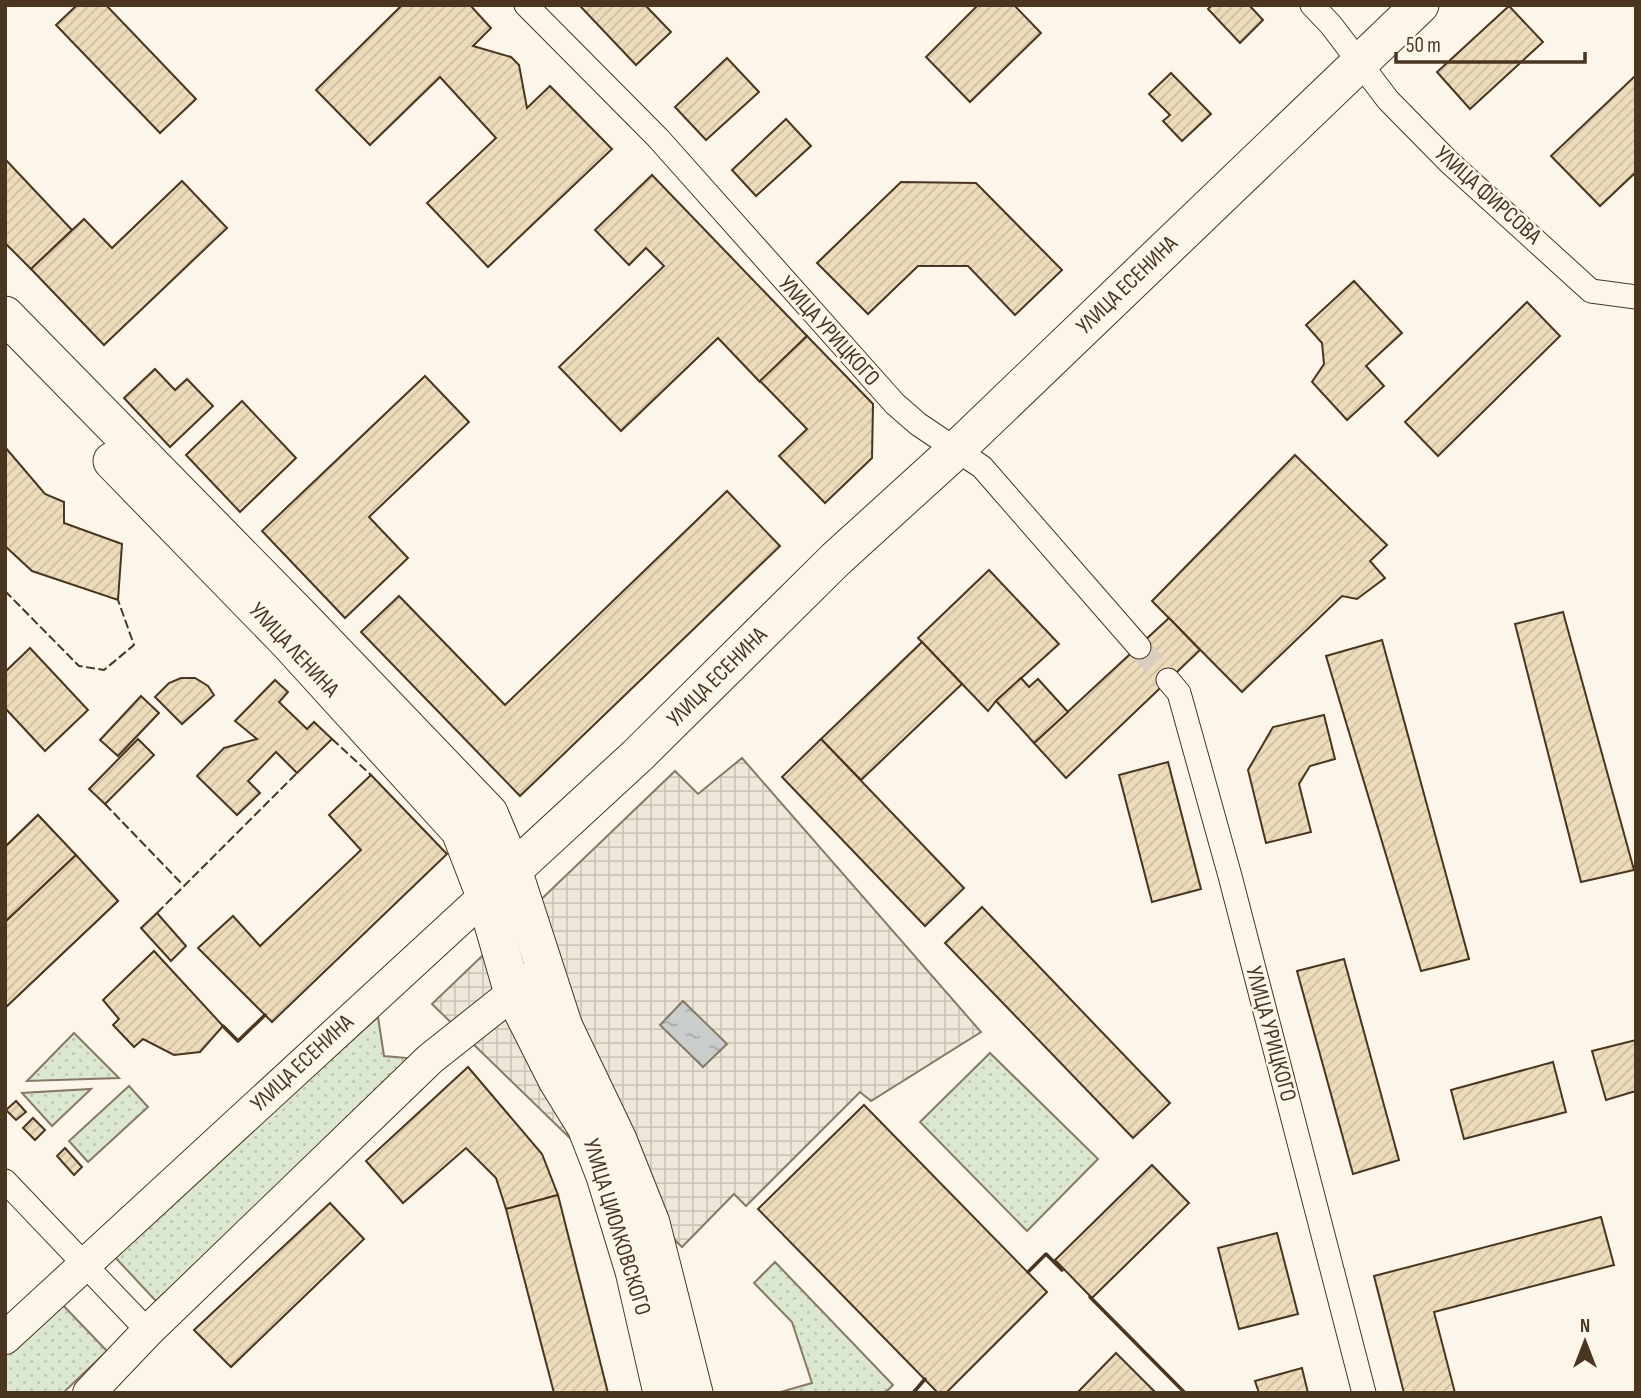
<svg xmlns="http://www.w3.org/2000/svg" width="1641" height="1398" font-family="'Sofia Sans Condensed',sans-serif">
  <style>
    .grass { fill: url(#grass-dots); stroke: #887966; stroke-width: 2 }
    .plaza { fill: url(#plaza-grid); stroke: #887966; stroke-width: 2 }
    .water { fill: url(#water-ripples); stroke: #887966; stroke-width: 2 }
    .building { fill: url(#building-hatch); stroke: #4a3520; stroke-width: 2 }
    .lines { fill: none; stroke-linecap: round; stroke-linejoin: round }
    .street-tunnel { stroke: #d8cfc1; stroke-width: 23; stroke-dasharray: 23 11; stroke-linecap: butt }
    .street-casing { stroke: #4a3520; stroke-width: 25 }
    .secondary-casing { stroke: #4a3520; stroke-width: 34 }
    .primary-casing { stroke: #4a3520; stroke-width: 39 }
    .street { stroke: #fbf6e9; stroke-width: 23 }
    .secondary { stroke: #fbf6e9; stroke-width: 32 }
    .primary { stroke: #fbf6e9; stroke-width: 37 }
    .fence { stroke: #4a3520; stroke-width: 2; stroke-dasharray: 9 3.5; stroke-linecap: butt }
    .wall { stroke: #4a3520; stroke-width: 3.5 }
    .labels { text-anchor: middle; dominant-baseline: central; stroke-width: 5; stroke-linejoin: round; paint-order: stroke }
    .street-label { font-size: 23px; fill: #4a3520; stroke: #fbf6e9 }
  </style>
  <defs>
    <pattern id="grass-dots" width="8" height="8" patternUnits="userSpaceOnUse" patternTransform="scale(1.75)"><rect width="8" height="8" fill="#dce7d0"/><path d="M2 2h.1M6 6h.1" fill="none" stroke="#bec7b2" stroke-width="1.8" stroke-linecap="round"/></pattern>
    <pattern id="plaza-grid" width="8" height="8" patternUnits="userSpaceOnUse" patternTransform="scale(1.75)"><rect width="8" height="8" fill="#ede7d9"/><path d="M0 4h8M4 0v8" fill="none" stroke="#cdc7ba"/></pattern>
    <pattern id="water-ripples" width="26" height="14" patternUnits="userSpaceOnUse" patternTransform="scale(1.75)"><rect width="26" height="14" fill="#c9cecd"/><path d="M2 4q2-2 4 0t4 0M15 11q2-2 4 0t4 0" fill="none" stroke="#a5a8a6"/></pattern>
    <pattern id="building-hatch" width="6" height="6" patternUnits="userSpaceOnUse" patternTransform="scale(1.75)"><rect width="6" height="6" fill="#ecdcbc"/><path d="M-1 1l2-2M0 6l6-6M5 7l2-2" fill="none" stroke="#ccbda1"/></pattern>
  </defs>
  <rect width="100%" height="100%" fill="#fbf6e9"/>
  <!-- grass -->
  <g class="grass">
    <polygon points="378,1017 384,1056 418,1059 156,1301 112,1254"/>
    <polygon points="74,1033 119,1078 27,1081"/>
    <polygon points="990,1053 1098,1159 1027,1231 920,1122"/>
    <polygon points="129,1086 148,1107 88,1162 69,1141"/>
    <polygon points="91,1089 52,1126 22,1093"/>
    <polygon points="775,1262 893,1385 885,1393 777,1393 812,1383 792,1322 754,1283"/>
    <polygon points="58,1300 107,1351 63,1393 5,1393 5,1349"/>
  </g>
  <!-- plaza -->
  <polygon class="plaza" points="742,758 981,1032 871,1101 860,1092 746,1206 734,1194 682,1247 432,1004 675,771 698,794"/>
  <!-- water -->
  <polygon class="water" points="683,1001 727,1044 703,1067 660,1025"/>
  <!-- building -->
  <g class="building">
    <polygon points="77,5 106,5 196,99 160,133 56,25"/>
    <polygon points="402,5 470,5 491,28 473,46 511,57 519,65 527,108 550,86 612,149 488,267 427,203 496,138 440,77 370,145 316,90"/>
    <polygon points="645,5 671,32 636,65 580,6"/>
    <polygon points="978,5 1014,5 1041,33 970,102 926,57"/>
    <polygon points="1212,5 1249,5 1263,20 1240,43 1208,9"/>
    <polygon points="1509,6 1543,42 1470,109 1437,72"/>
    <polygon points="727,58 759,92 706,140 675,107"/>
    <polygon points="1171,73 1211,114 1182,141 1163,121 1170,115 1149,94"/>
    <polygon points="1636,75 1636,172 1600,206 1551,156"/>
    <polygon points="786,119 811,146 756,196 732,170"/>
    <polygon points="5,159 72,230 31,269 5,243"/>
    <polygon points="652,175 807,336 760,382 718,338 621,431 559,367 664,266 646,248 629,265 595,230"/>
    <polygon points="182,181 227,228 104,345 31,269 84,219 112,248"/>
    <polygon points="901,182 976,183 1062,270 1015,315 968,266 918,266 868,314 817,263"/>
    <polygon points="1354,281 1402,333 1366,366 1384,386 1347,420 1312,382 1324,364 1322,343 1306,325"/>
    <polygon points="1527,302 1560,336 1438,456 1405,422"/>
    <polygon points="807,336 873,404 872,458 825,503 779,456 807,429 760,381"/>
    <polygon points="155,369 175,390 187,379 213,406 170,447 124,398"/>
    <polygon points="425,376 469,422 369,517 408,558 345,618 262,531"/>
    <polygon points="242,401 296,458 240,512 186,455"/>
    <polygon points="5,447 45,494 64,502 64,523 122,544 118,600 32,571 5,546"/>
    <polygon points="1295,455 1387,545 1370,561 1385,578 1357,599 1342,596 1242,692 1152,601"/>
    <polygon points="727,491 780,546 520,796 361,632 399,596 505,705"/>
    <polygon points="989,570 1059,644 996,701 988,711 918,638"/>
    <polygon points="1563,612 1634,870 1581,882 1515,624"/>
    <polygon points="1169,618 1200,650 1066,778 1034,743"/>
    <polygon points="1382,640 1469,959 1421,971 1326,656"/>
    <polygon points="922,642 962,684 861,780 821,739"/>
    <polygon points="30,648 88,710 45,751 5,708 5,672"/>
    <polygon points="181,678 195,678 208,686 214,695 182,724 155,697 169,683"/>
    <polygon points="1021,678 1029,687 1038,679 1068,712 1034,743 996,701"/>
    <polygon points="275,680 288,692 279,702 307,729 314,722 332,739 297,773 276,752 248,781 260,793 237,815 197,776 224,748 257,739 235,721"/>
    <polygon points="141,696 159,713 118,756 100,740"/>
    <polygon points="1324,715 1335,759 1310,766 1299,784 1311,832 1266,843 1248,770 1273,727"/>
    <polygon points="138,739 154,755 105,804 89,789"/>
    <polygon points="821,739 964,888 925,926 782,777"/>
    <polygon points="1168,762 1201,889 1152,902 1119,775"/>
    <polygon points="371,775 447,854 272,1022 198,948 233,916 260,946 361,850 329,815"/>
    <polygon points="38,815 118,901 5,1008 5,847"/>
    <polygon points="38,815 76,855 5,922 5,847"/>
    <polygon points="76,855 118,901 5,1008 5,922"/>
    <polygon points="982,907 1170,1103 1133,1138 945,943"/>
    <polygon points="157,913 186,946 171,961 141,928"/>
    <polygon points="154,951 223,1026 200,1052 174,1055 143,1039 134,1047 113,1025 119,1019 103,1000"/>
    <polygon points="1344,959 1399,1160 1353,1174 1297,971"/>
    <polygon points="1636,1040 1636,1091 1606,1100 1592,1051"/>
    <polygon points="1553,1062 1566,1112 1464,1139 1451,1090"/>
    <polygon points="468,1067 542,1154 558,1195 506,1209 496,1178 466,1148 403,1203 366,1161"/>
    <polygon points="16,1101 26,1112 16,1120 6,1110"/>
    <polygon points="864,1105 1047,1292 946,1393 938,1393 758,1209"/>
    <polygon points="33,1118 45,1130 35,1140 23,1128"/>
    <polygon points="65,1148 82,1167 74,1175 57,1156"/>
    <polygon points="1152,1165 1189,1203 1092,1298 1055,1260"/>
    <polygon points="558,1195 608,1393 554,1393 515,1244 506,1209"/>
    <polygon points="330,1203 364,1239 231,1367 194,1330"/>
    <polygon points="1601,1217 1614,1265 1434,1312 1455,1393 1404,1393 1374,1276"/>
    <polygon points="1277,1233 1298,1314 1239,1329 1218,1248"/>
    <polygon points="1116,1353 1156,1393 1077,1393"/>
    <polygon points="1302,1368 1308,1393 1259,1393 1255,1381"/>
  </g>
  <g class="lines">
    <!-- street-tunnel -->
    <polyline class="street-tunnel" points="1139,647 1168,680"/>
    <!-- street casing -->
    <g class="street-casing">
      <g id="street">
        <polyline points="526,5 658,138 895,404 918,424 982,467 1139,647"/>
        <polyline points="1312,5 1331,25 1388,100 1449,162 1591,291 1636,297"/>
        <polyline points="1168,680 1179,693 1230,876 1364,1393"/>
        <polyline points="5,1181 148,1331"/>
      </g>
    </g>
    <!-- secondary casing -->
    <g class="secondary-casing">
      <g id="secondary">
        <polyline points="5,1338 485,896"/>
        <polyline points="89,1393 148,1331 430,1059 532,978"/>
      </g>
    </g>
    <!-- primary casing -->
    <g class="primary-casing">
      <g id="primary">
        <polyline points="5,315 302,618 489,813 513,870 564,1027 618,1140 651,1223 694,1393"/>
        <polyline points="112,461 288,642 460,831 485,896 513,993 557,1080 586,1127 605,1176 634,1271 662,1393"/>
        <polyline points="485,896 637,756 836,559 957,449 1420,5"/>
      </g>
    </g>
    <!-- street -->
    <use href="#street" class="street"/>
    <!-- secondary -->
    <use href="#secondary" class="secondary"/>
    <!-- primary -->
    <use href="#primary" class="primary"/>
    <!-- fence -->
    <g class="fence">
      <polyline points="5,591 79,666 104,670 134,645 118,600"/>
      <polyline points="332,739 371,775"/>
      <polyline points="105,804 183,885"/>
      <polyline points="157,913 297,773"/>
    </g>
    <!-- wall -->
    <g class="wall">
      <polyline points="223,1026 238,1041 265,1015"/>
      <polyline points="1028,1272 1046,1254 1062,1270"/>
      <polyline points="1090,1297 1185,1393"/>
      <polyline points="913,1393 925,1379"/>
    </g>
  </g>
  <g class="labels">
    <!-- street labels -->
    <g class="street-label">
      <text transform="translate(1488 195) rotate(42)">УЛИЦА ФИРСОВА</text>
      <text transform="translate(1127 285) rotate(-44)">УЛИЦА ЕСЕНИНА</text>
      <text transform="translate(829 331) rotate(48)">УЛИЦА УРИЦКОГО</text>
      <text transform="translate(294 650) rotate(47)">УЛИЦА ЛЕНИНА</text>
      <text transform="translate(717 677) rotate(-45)">УЛИЦА ЕСЕНИНА</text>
      <text transform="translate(1271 1034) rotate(75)">УЛИЦА УРИЦКОГО</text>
      <text transform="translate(302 1063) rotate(-43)">УЛИЦА ЕСЕНИНА</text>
      <text transform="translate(617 1227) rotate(73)">УЛИЦА ЦИОЛКОВСКОГО</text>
    </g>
  </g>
  <!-- border -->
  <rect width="1641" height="1398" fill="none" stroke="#4a3520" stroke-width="14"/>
  <!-- north arrow -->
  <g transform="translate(1585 1342)" stroke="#fbf6e9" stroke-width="5" paint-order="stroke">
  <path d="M0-5L12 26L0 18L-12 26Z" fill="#4a3520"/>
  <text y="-10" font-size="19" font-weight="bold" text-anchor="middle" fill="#4a3520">N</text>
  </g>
  <!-- scale -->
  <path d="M1396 52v10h189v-10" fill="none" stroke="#4a3520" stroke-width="3.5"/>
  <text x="1406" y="52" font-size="21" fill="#4a3520" stroke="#fbf6e9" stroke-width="5" paint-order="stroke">50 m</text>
</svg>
